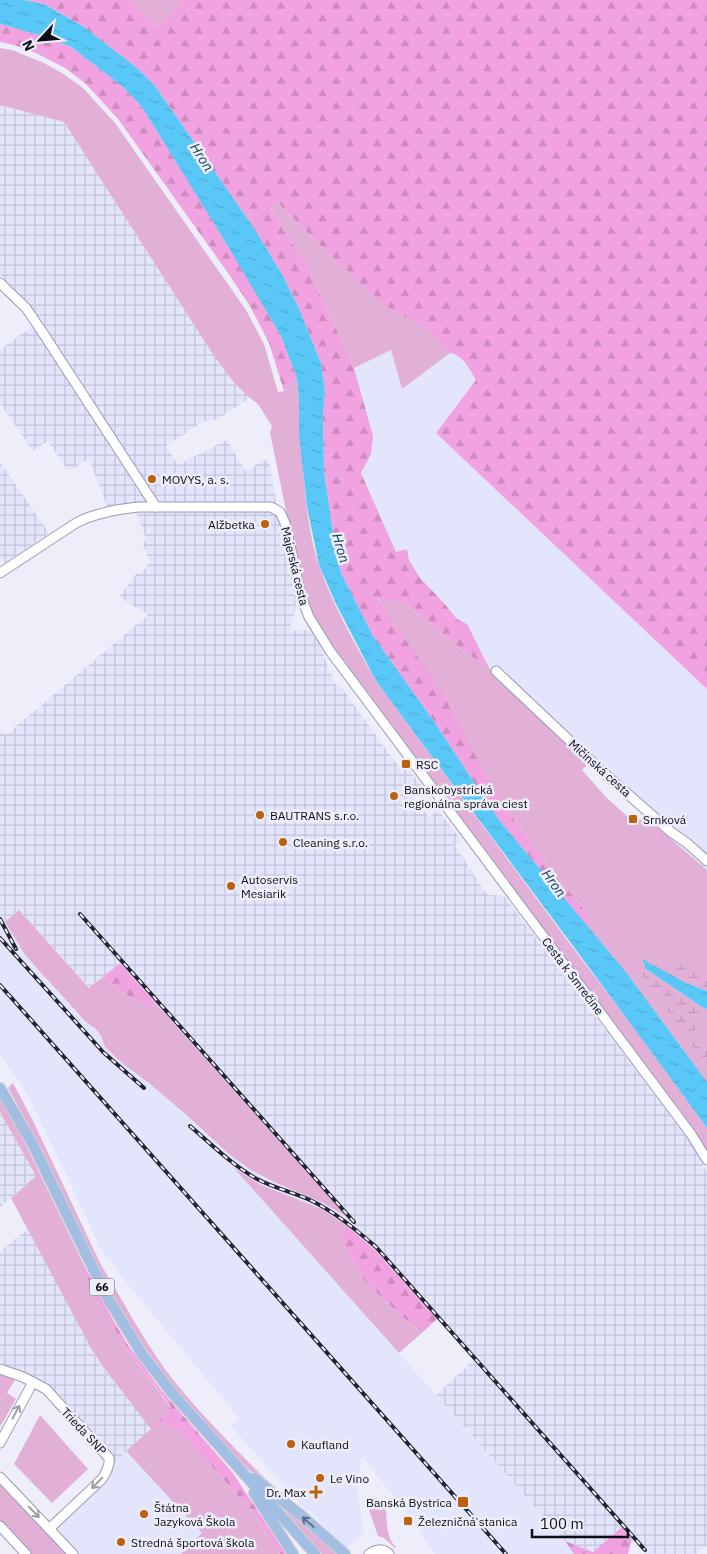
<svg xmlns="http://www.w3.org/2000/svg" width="707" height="1554" font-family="'IBM Plex Sans',sans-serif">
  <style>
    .built { fill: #e3e5fc }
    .industrial { fill: url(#industrial-grid) }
    .green { fill: #e2b0d7 }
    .forest { fill: url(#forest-firs) }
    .wetland { fill: url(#wetland-marsh) }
    .water { fill: url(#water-ripples) }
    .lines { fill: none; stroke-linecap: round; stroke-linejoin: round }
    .minor-casing { stroke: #999bb7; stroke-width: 11 }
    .major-casing { stroke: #cfcfd1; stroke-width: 12 }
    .minor { stroke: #fff; stroke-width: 9 }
    .major { stroke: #a2bee2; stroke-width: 10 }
    .rail-casing { stroke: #24242e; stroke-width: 4 }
    .rail { stroke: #edeefa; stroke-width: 2; stroke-dasharray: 5.5; stroke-linecap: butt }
    .oneway { stroke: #9e9ea2 }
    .oneway2 { stroke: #5f6e87 }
    .poi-dot { fill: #bd610f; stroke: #edeefa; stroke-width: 2 }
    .labels { text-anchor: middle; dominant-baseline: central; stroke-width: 5; stroke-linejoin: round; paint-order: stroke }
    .shield { fill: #edeefa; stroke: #50505b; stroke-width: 1 }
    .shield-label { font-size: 11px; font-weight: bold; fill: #0d0d17 }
    .poi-label { font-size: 12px; fill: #0d0d17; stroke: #edeefa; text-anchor: start }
    .street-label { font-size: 12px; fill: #0d0d17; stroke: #edeefa }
    .water-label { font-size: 14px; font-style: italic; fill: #073a4d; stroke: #edeefa }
  </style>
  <defs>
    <pattern id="industrial-grid" width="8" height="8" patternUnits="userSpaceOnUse" patternTransform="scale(1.25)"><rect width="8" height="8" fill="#e3e5fc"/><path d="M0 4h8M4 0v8" fill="none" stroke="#c2c3d7"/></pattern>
    <pattern id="forest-firs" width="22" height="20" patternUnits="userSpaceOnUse" patternTransform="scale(1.25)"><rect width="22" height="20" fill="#f0a3e0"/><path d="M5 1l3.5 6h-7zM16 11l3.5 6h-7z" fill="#cd8bbf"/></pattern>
    <pattern id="wetland-marsh" width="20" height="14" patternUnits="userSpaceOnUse" patternTransform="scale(1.25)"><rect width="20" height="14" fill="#e2b0d7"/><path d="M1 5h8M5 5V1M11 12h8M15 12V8" fill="none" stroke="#c196b8"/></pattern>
    <pattern id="water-ripples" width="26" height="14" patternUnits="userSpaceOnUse" patternTransform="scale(1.25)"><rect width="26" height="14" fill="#59c8f7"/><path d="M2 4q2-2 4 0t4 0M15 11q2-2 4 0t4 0" fill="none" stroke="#4cabd3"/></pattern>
  </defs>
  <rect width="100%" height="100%" fill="#edeefa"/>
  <!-- built -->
  <g class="built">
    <polygon points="391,350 402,389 450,353 455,354 466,364 476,380 436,433 707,689 707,870 649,820 489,668 467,624 457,619 443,602 420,578 409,560 396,552 361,473 371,454 354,368"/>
    <polygon points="5,922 25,955 86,1022 96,1029 101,1036 105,1047 122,1063 149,1083 230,1155 251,1170 274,1182 323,1203 347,1217 375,1250 346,1225 322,1209 261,1185 235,1169 412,1368 565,1541 574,1554 435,1554 410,1516 362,1457 357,1489 364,1533 345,1549 311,1512 305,1509 231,1426 239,1418 126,1282 100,1248 69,1180 26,1092 0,1054 0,927"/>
    <polygon points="126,1451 202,1533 181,1554 67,1554 49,1535 104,1484 111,1467"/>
  </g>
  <!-- industrial -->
  <g class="industrial">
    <polygon points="0,105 64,122 214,356 235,384 250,398 216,420 202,422 166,446 178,465 227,440 246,472 263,460 269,461 285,553 296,603 293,621 290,625 293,631 306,630 311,631 321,648 329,670 333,677 333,681 337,686 341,687 401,770 403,772 407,768 424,788 413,798 429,817 438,810 461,840 455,845 485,892 489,895 504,896 689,1141 707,1172 707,1545 697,1554 646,1554 622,1527 593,1552 565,1541 436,1395 474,1360 120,963 90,988 19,910 0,927 0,729 6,735 148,615 119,597 137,573 140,575 150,562 143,544 146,539 132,501 108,509 89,459 68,471 48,441 33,451 0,403 0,350 34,325 0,274"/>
    <polygon points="0,462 49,533 5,563 0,557"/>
    <polygon points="0,1112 36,1176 0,1207"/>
    <polygon points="28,1229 92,1350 102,1367 152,1429 126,1451 111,1467 112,1458 111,1454 48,1387 38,1378 5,1366 1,1363 0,1360 0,1251"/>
  </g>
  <!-- green -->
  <g class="green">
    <polygon points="129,0 179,0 181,3 158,27"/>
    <path d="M0,48L12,50L44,63L62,73L83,88L115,123L246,310L264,344L278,392L284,391L297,377C304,437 300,509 319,565C333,606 355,644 376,681L570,944L631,1024L707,1128V1154L393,732L375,703L357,679L339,660L314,618L302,588L270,433L272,426L258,404L250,398L235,384L214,356L64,122L0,105Z"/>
    <polygon points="275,204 279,204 326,251 384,304 426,328 450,353 402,389 391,350 354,368 307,266 272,212 271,207"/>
    <polygon points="377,597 404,602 462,650 489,668 589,763 582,770 606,797 630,819 649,820 707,870 707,991 686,983 642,960 646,969 702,1007 707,1009 707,1082 626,972 589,928 591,918 545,862 506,809"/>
    <path d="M19,910L89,988L104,976C121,995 135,1001 159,1007L347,1217L323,1203L274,1182L251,1170L230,1155L184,1113L149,1083L122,1063L105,1047L101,1036L96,1029L86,1022L25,955L5,922Z"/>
    <path d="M13,1083L33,1121L100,1263C125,1304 147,1348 178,1386C211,1426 250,1463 286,1500L242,1464L178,1392L137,1337L105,1282L44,1154L8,1088Z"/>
    <polygon points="0,1099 22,1137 85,1267 82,1267 123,1344 171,1408 153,1428 165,1423 179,1430 251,1510 280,1554 181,1554 202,1533 126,1451 151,1429 103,1367 92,1350 11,1198 36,1176 0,1112"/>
    <polygon points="233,1167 261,1185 322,1209 346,1225 340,1239 366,1283 404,1318 423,1332 399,1353"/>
    <polygon points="0,1373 15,1380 7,1393 16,1399 0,1427"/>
    <polygon points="40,1415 88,1469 52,1503 14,1464"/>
    <polygon points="0,1483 67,1554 29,1554 0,1523"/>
    <path d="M373,1498L380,1499C392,1509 381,1533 396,1547L395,1548L384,1538L378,1536L368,1507V1503Z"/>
    <polygon points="280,1505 281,1505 340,1554 322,1554"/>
  </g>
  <!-- forest -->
  <g class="forest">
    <path d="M24,0H129L158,27L180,3L179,0H707V689L436,433L476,380C470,370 463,355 450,353L426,328L384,305L326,251L279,204H275L271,207L272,212L307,266L354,368L373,436L371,454L361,473L396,552L407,549L409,560L420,578L443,602L457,619L467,624L489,668L462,650L404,602L377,598L443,693L477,759L506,809L545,862L591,918L589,928L499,820L433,720L373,636L342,575L337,559L324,471L323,416L325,391L321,363L300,311L283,276L254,228L155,86L137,68L84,27L44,4Z"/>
    <polygon points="0,24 53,39 71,47 122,86 142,107 227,243 281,336 297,377 284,391 269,343 250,306 228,273 118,119 86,84 65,68 36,53 14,45 0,42"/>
    <path d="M120,963L159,1007C135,1001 121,995 104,976Z"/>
    <polygon points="346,1225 375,1250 437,1319 423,1332 404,1318 366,1283 340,1239"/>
    <polygon points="81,1267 85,1267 113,1320 128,1345 161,1390 233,1473 286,1554 280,1554 251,1510 179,1430 165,1423 152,1429 171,1407 123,1344"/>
    <polygon points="622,1527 632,1539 628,1554 574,1554 565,1541 593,1552"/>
  </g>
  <!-- wetland -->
  <g class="wetland">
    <path d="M633,957C641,957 643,964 646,970L700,1008L707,1011V1013L698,1017L688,1018L681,1029L645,979Z"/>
    <polygon points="658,961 698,967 707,976 707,988 688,981 654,963"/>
    <path d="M693,1021L696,1024C689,1036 700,1038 707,1045V1064L682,1031Z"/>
  </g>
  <!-- water -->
  <g class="water">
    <path d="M0,0H24L44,4L84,27L137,68L155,86L254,228L283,276L300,311L321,363L325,391L323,416L324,471L337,559L342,575L373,636L433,720L499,820L626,972L707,1082V1128C598,978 486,830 376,681L336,604L319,565L307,507L299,434V398L297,378L281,336L226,243L142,107L122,86L71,47L53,39L0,24Z"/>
    <polygon points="642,959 686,983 707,991 707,1009 702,1007 646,969"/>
  </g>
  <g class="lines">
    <!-- minor casing -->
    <g class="minor-casing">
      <g id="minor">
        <polyline points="0,283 26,308 41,330 156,507"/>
        <path d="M0,573L76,523C93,514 119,509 138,507H271L280,512L285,523L301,596L309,617L330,651L691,1134L707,1160"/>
        <polyline points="496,671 605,774 671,832 687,843 707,861"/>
        <path d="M0,1369L23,1377L46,1389L109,1458C110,1465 106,1473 102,1479L49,1529"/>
        <polyline points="0,1443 33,1382"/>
        <polyline points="0,1477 73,1554"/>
        <polyline points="0,1526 26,1554"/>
        <path d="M369,1554C375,1549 383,1548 389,1554"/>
      </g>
    </g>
    <!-- major casing -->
    <g class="major-casing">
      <g id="major">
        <polyline points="0,1088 32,1143 107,1297 142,1354 172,1393 315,1554"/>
        <polyline points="254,1478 302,1516 345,1554"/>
        <polyline points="254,1493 293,1554"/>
      </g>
    </g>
    <!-- minor -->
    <use href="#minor" class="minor"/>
    <!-- major -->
    <use href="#major" class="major"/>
    <!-- rail casing -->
    <g class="rail-casing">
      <g id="rail">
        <polyline points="80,914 354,1222"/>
        <polyline points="0,919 16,949"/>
        <polyline points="0,938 103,1052 144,1088"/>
        <polyline points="0,985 506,1554"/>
        <path d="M190,1126C211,1144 232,1165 257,1179C274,1188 293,1192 310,1200C335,1212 355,1229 376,1247L645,1550"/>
      </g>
    </g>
    <!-- rail -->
    <use href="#rail" class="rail"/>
  </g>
  <!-- one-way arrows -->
  <defs><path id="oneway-shaft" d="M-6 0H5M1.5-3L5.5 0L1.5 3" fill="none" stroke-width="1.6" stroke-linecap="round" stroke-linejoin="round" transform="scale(1.25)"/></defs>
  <g class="oneway">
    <use href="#oneway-shaft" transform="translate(16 1412) rotate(-62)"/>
    <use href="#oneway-shaft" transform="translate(97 1483) rotate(134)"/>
    <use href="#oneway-shaft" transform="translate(34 1512) rotate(46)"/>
  </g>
  <use class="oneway2" href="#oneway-shaft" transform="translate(308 1522) rotate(-139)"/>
  <!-- markers -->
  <g class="poi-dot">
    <circle cx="152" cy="479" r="5"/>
    <circle cx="265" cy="524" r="5"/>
    <rect x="401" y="759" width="10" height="10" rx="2.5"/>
    <circle cx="394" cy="796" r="5"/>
    <circle cx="260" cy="815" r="5"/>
    <rect x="628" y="814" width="10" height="10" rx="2.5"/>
    <circle cx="283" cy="842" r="5"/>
    <circle cx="231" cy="886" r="5"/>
    <circle cx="291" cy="1444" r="5"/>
    <circle cx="320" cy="1478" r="5"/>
    <path d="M313.5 1484.5h5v5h5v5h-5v5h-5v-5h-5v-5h5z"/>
    <rect x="457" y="1496" width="12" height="12" rx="2.5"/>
    <circle cx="144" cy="1514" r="5"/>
    <rect x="403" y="1516" width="10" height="10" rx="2.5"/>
    <circle cx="121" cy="1542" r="5"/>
  </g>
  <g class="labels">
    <!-- shield labels -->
    <rect class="shield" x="89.5" y="1278.5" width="25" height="17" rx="4"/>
    <g class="shield-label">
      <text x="102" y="1287">66</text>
    </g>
    <!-- poi labels -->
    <g class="poi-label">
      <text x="162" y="479">MOVYS, a. s.</text>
      <text x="255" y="524" text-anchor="end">Alžbetka</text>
      <text x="416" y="764">RSC</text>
      <text x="404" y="789">Banskobystrická<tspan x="404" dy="14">regionálna správa ciest</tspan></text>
      <text x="270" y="815">BAUTRANS s.r.o.</text>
      <text x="643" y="819">Srnková</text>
      <text x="293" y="842">Cleaning s.r.o.</text>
      <text x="241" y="879">Autoservis<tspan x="241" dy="14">Mesiarik</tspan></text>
      <text x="301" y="1444">Kaufland</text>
      <text x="330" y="1478">Le Vino</text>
      <text x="306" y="1492" text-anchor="end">Dr. Max</text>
      <text x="452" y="1502" text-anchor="end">Banská Bystrica</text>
      <text x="154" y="1507">Štátna<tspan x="154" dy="14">Jazyková Škola</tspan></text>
      <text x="418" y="1521">Železničná stanica</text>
      <text x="131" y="1542">Stredná športová škola</text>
    </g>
    <!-- street labels -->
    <g class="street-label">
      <text transform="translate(295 566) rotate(76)">Majerská cesta</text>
      <text transform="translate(600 768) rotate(42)">Mičinská cesta</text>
      <text transform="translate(573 976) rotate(53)">Cesta k Smrečine</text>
      <text transform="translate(84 1431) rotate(47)">Trieda SNP</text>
    </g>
    <!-- water labels -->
    <g class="water-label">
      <text transform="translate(202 157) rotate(57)">Hron</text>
      <text transform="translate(341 548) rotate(73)">Hron</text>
      <text transform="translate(554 883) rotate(54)">Hron</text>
    </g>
  </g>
  <!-- north arrow -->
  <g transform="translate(40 40) rotate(244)" stroke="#edeefa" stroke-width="4" paint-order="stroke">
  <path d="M0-4L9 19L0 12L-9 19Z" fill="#0d0d17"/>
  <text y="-8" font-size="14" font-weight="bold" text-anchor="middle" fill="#0d0d17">N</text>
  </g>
  <!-- scale -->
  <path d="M532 1529v8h96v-8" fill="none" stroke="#0d0d17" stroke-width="2.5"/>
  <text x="540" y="1529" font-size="15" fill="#0d0d17" stroke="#edeefa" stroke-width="4" paint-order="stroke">100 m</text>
</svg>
